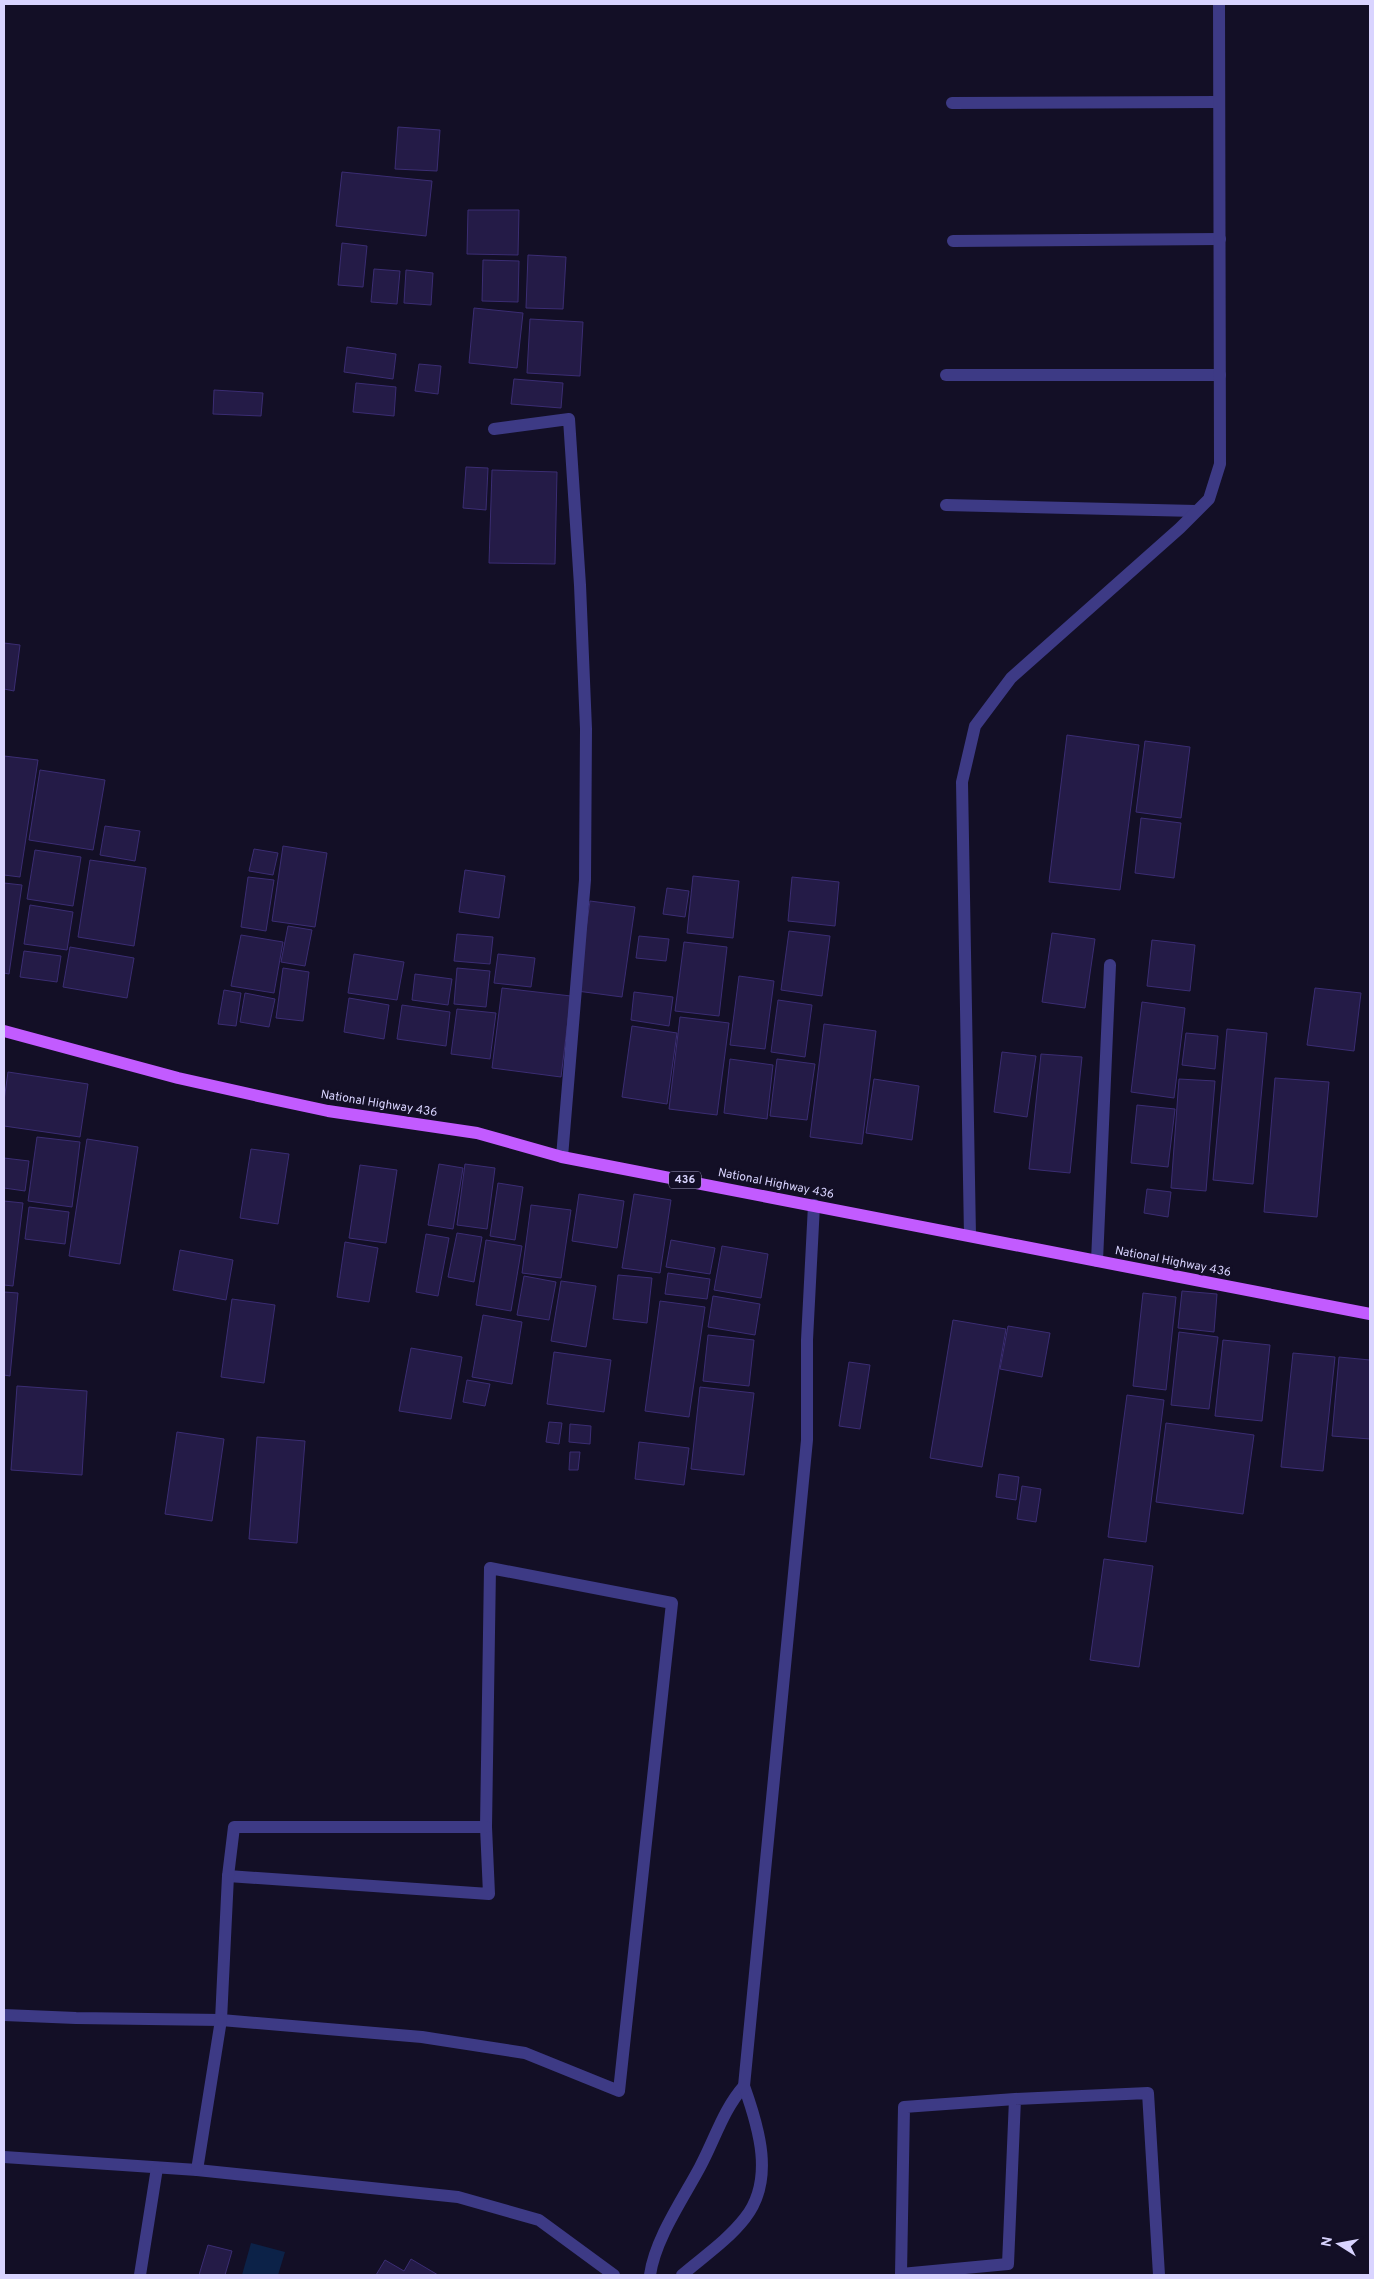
<svg xmlns="http://www.w3.org/2000/svg" width="1374" height="2279" font-family="Overpass,sans-serif">
  <style>
    .water { fill: #0c2248 }
    .building { fill: #241b47; stroke: #3b2d73 }
    .lines { fill: none; stroke-linecap: round; stroke-linejoin: round }
    .minor { stroke: #3d3a85; stroke-width: 12 }
    .major { stroke: #c25bff; stroke-width: 12 }
    .labels { text-anchor: middle; dominant-baseline: central; stroke-width: 5; stroke-linejoin: round; paint-order: stroke }
    .shield { fill: #130f26; stroke: #9e99be; stroke-width: 1 }
    .shield-label { font-size: 11px; font-weight: bold; fill: #d9d4ff }
    .street-label { font-size: 12px; fill: #d9d4ff; stroke: #130f26 }
  </style>
  <rect width="100%" height="100%" fill="#130f26"/>
  <!-- water -->
  <polygon class="water" points="251,2243 285,2252 278,2275 242,2275"/>
  <!-- building -->
  <g class="building">
    <polygon points="398,127 440,130 437,171 395,169"/>
    <polygon points="342,172 432,181 426,236 336,226"/>
    <polygon points="468,210 519,210 518,255 467,254"/>
    <polygon points="342,243 367,246 363,287 338,285"/>
    <polygon points="528,255 566,257 563,309 526,308"/>
    <polygon points="483,260 519,261 518,302 482,301"/>
    <polygon points="374,269 400,271 397,304 371,302"/>
    <polygon points="406,270 433,273 431,305 404,303"/>
    <polygon points="474,308 523,313 517,368 469,363"/>
    <polygon points="530,319 583,322 580,376 527,373"/>
    <polygon points="347,347 396,354 393,379 344,372"/>
    <polygon points="419,364 441,366 438,394 415,391"/>
    <polygon points="514,379 563,383 561,408 511,404"/>
    <polygon points="356,383 396,387 394,416 353,412"/>
    <polygon points="214,390 263,393 261,416 213,414"/>
    <polygon points="466,467 488,468 486,510 463,508"/>
    <polygon points="492,470 557,472 555,564 489,563"/>
    <polygon points="4,643 20,645 14,691 4,689"/>
    <polygon points="1067,735 1139,745 1120,890 1049,882"/>
    <polygon points="1145,741 1190,747 1181,818 1136,812"/>
    <polygon points="4,756 38,760 20,877 4,875"/>
    <polygon points="40,770 105,780 93,850 29,840"/>
    <polygon points="1141,818 1181,823 1174,878 1135,873"/>
    <polygon points="105,826 140,831 135,861 100,855"/>
    <polygon points="283,846 327,853 315,927 272,921"/>
    <polygon points="254,849 278,853 273,875 249,871"/>
    <polygon points="35,850 81,857 73,906 27,899"/>
    <polygon points="90,860 146,868 134,946 78,937"/>
    <polygon points="465,870 505,876 499,918 459,912"/>
    <polygon points="693,876 739,881 733,938 687,933"/>
    <polygon points="248,877 274,880 266,931 241,927"/>
    <polygon points="792,877 839,882 835,926 788,921"/>
    <polygon points="4,883 22,885 9,974 4,973"/>
    <polygon points="667,888 689,891 685,917 663,914"/>
    <polygon points="590,901 635,907 622,997 577,991"/>
    <polygon points="30,905 73,912 67,950 24,944"/>
    <polygon points="288,926 312,930 305,966 281,962"/>
    <polygon points="789,931 830,936 822,996 781,990"/>
    <polygon points="1052,933 1095,939 1085,1008 1042,1002"/>
    <polygon points="457,934 493,937 490,964 454,961"/>
    <polygon points="241,935 283,942 274,993 231,986"/>
    <polygon points="639,936 669,939 666,961 636,958"/>
    <polygon points="1152,940 1195,945 1190,991 1147,986"/>
    <polygon points="684,942 727,947 719,1016 675,1011"/>
    <polygon points="70,947 134,958 127,998 63,987"/>
    <polygon points="24,951 61,956 57,982 20,977"/>
    <polygon points="354,954 404,962 397,1000 348,993"/>
    <polygon points="498,954 535,958 531,987 494,983"/>
    <polygon points="283,968 309,972 303,1021 276,1018"/>
    <polygon points="457,968 490,971 486,1007 454,1004"/>
    <polygon points="415,974 452,979 448,1005 412,1000"/>
    <polygon points="739,976 774,981 765,1049 730,1045"/>
    <polygon points="502,988 571,996 561,1077 492,1068"/>
    <polygon points="1315,988 1361,993 1354,1051 1307,1045"/>
    <polygon points="224,990 241,993 236,1026 218,1024"/>
    <polygon points="634,992 673,997 669,1026 631,1020"/>
    <polygon points="245,993 275,999 269,1027 240,1022"/>
    <polygon points="349,998 389,1005 384,1039 344,1032"/>
    <polygon points="778,1000 812,1005 805,1057 771,1052"/>
    <polygon points="1142,1002 1185,1008 1174,1098 1131,1092"/>
    <polygon points="402,1005 450,1012 446,1046 397,1039"/>
    <polygon points="457,1009 496,1013 490,1059 451,1054"/>
    <polygon points="680,1017 729,1023 717,1115 669,1109"/>
    <polygon points="824,1024 876,1031 862,1144 810,1137"/>
    <polygon points="632,1026 677,1033 667,1104 622,1097"/>
    <polygon points="1227,1029 1267,1033 1253,1184 1213,1180"/>
    <polygon points="1186,1033 1218,1036 1215,1069 1182,1065"/>
    <polygon points="1002,1052 1036,1056 1027,1117 994,1112"/>
    <polygon points="1041,1054 1082,1057 1070,1173 1029,1169"/>
    <polygon points="730,1059 773,1065 767,1119 724,1113"/>
    <polygon points="777,1059 815,1064 807,1120 770,1116"/>
    <polygon points="8,1072 88,1084 80,1137 4,1126 4,1101"/>
    <polygon points="1275,1078 1329,1082 1317,1217 1264,1212"/>
    <polygon points="874,1079 919,1086 912,1140 866,1133"/>
    <polygon points="1179,1079 1215,1081 1206,1191 1171,1188"/>
    <polygon points="1137,1105 1175,1109 1168,1167 1131,1163"/>
    <polygon points="37,1137 80,1142 72,1207 28,1201"/>
    <polygon points="87,1139 138,1147 120,1264 69,1256"/>
    <polygon points="251,1149 289,1154 278,1224 240,1218"/>
    <polygon points="4,1158 29,1161 25,1191 4,1188"/>
    <polygon points="439,1164 463,1168 453,1229 428,1225"/>
    <polygon points="465,1164 495,1168 487,1229 457,1225"/>
    <polygon points="360,1165 397,1170 386,1243 349,1238"/>
    <polygon points="498,1183 523,1187 515,1240 490,1236"/>
    <polygon points="1147,1189 1171,1192 1168,1217 1144,1213"/>
    <polygon points="579,1194 624,1201 617,1248 572,1241"/>
    <polygon points="634,1194 671,1200 660,1273 622,1268"/>
    <polygon points="4,1201 23,1203 13,1286 4,1285"/>
    <polygon points="531,1205 571,1210 561,1278 522,1273"/>
    <polygon points="29,1207 69,1212 65,1244 25,1239"/>
    <polygon points="457,1233 482,1237 474,1282 448,1277"/>
    <polygon points="426,1234 449,1238 438,1296 416,1292"/>
    <polygon points="486,1240 522,1246 511,1311 476,1305"/>
    <polygon points="671,1240 715,1248 710,1274 666,1267"/>
    <polygon points="345,1242 378,1248 369,1302 337,1297"/>
    <polygon points="722,1246 768,1254 761,1298 714,1290"/>
    <polygon points="180,1250 233,1260 226,1300 173,1290"/>
    <polygon points="668,1273 710,1279 707,1299 665,1294"/>
    <polygon points="618,1275 652,1278 647,1323 613,1319"/>
    <polygon points="524,1276 556,1282 549,1320 517,1315"/>
    <polygon points="561,1281 596,1286 586,1347 551,1341"/>
    <polygon points="1182,1291 1217,1294 1214,1332 1178,1328"/>
    <polygon points="4,1292 18,1293 10,1376 4,1375"/>
    <polygon points="1143,1293 1176,1297 1166,1390 1133,1386"/>
    <polygon points="713,1296 760,1304 755,1335 708,1327"/>
    <polygon points="232,1299 275,1305 264,1383 221,1377"/>
    <polygon points="660,1301 705,1307 689,1417 645,1411"/>
    <polygon points="483,1315 522,1322 512,1384 472,1377"/>
    <polygon points="953,1320 1006,1329 982,1467 930,1458"/>
    <polygon points="1008,1326 1050,1333 1042,1377 1000,1369"/>
    <polygon points="1179,1332 1218,1337 1209,1409 1171,1405"/>
    <polygon points="708,1335 754,1340 749,1386 703,1381"/>
    <polygon points="1223,1340 1270,1345 1262,1421 1215,1416"/>
    <polygon points="411,1348 462,1357 451,1419 399,1411"/>
    <polygon points="554,1352 611,1360 604,1412 547,1404"/>
    <polygon points="1293,1353 1335,1357 1323,1471 1281,1467"/>
    <polygon points="1339,1357 1370,1360 1370,1439 1332,1436"/>
    <polygon points="849,1362 870,1365 860,1429 839,1426"/>
    <polygon points="467,1380 490,1384 485,1406 463,1402"/>
    <polygon points="17,1386 87,1391 82,1475 11,1470"/>
    <polygon points="700,1387 754,1393 744,1475 691,1469"/>
    <polygon points="1127,1395 1164,1400 1146,1542 1108,1537"/>
    <polygon points="549,1422 562,1423 559,1444 546,1442"/>
    <polygon points="1166,1423 1254,1435 1243,1514 1156,1502"/>
    <polygon points="570,1424 591,1426 590,1444 569,1442"/>
    <polygon points="177,1432 224,1439 212,1521 165,1514"/>
    <polygon points="257,1437 305,1441 297,1543 249,1539"/>
    <polygon points="639,1442 689,1448 684,1485 635,1479"/>
    <polygon points="570,1452 580,1452 578,1470 569,1470"/>
    <polygon points="999,1474 1019,1477 1016,1500 996,1497"/>
    <polygon points="1022,1486 1041,1489 1036,1522 1017,1519"/>
    <polygon points="1104,1559 1153,1566 1139,1667 1090,1660"/>
    <polygon points="208,2245 232,2251 225,2275 199,2275"/>
    <polygon points="411,2259 438,2275 376,2275 385,2260 404,2271"/>
  </g>
  <g class="lines">
    <!-- minor -->
    <g class="minor">
      <polyline points="952,103 1219,102"/>
      <polyline points="953,241 1220,239"/>
      <polyline points="946,375 1220,375"/>
      <polyline points="494,429 569,419 580,585 586,729 585,880 562,1157"/>
      <polyline points="946,505 1196,511"/>
      <polyline points="970,1236 962,782 975,726 1011,678 1180,528 1209,499 1220,464 1219,4"/>
      <polyline points="1097,1261 1110,965"/>
      <polyline points="4,2015 76,2018 221,2020 422,2037 525,2053 619,2091 672,1603 490,1568 486,1827 489,1894 228,1876"/>
      <polyline points="1015,2099 1008,2264 901,2274 904,2107 1015,2099 1148,2093 1159,2275"/>
      <polyline points="4,2157 197,2170 458,2197 539,2220 614,2275"/>
      <polyline points="197,2170 221,2020 228,1876 234,1827 486,1827"/>
      <polyline points="140,2275 157,2168"/>
      <path d="M650,2275C655,2239 683,2199 700,2167C715,2139 723,2110 744,2086"/>
      <path d="M682,2275C703,2257 728,2240 745,2218C775,2180 759,2128 744,2086L807,1440V1340L814,1205"/>
    </g>
    <!-- major -->
    <polyline class="major" points="4,1031 178,1078 254,1095 328,1111 477,1133 562,1157 1370,1314"/>
  </g>
  <g class="labels">
    <!-- shield labels -->
    <rect class="shield" x="669" y="1171.5" width="32" height="17" rx="4"/>
    <g class="shield-label">
      <text x="685" y="1180">436</text>
    </g>
    <!-- street labels -->
    <g class="street-label">
      <text transform="translate(379 1104) rotate(9)">National Highway 436</text>
      <text transform="translate(776 1184) rotate(11)">National Highway 436</text>
      <text transform="translate(1173 1262) rotate(11)">National Highway 436</text>
    </g>
  </g>
  <!-- border -->
  <rect width="1374" height="2279" fill="none" stroke="#d9d4ff" stroke-width="10"/>
  <!-- north arrow -->
  <g transform="translate(1339 2244) rotate(281)" stroke="#130f26" stroke-width="4" paint-order="stroke">
  <path d="M0-4L9 19L0 12L-9 19Z" fill="#d9d4ff"/>
  <text y="-8" font-size="14" font-weight="bold" text-anchor="middle" fill="#d9d4ff">N</text>
  </g>
</svg>
